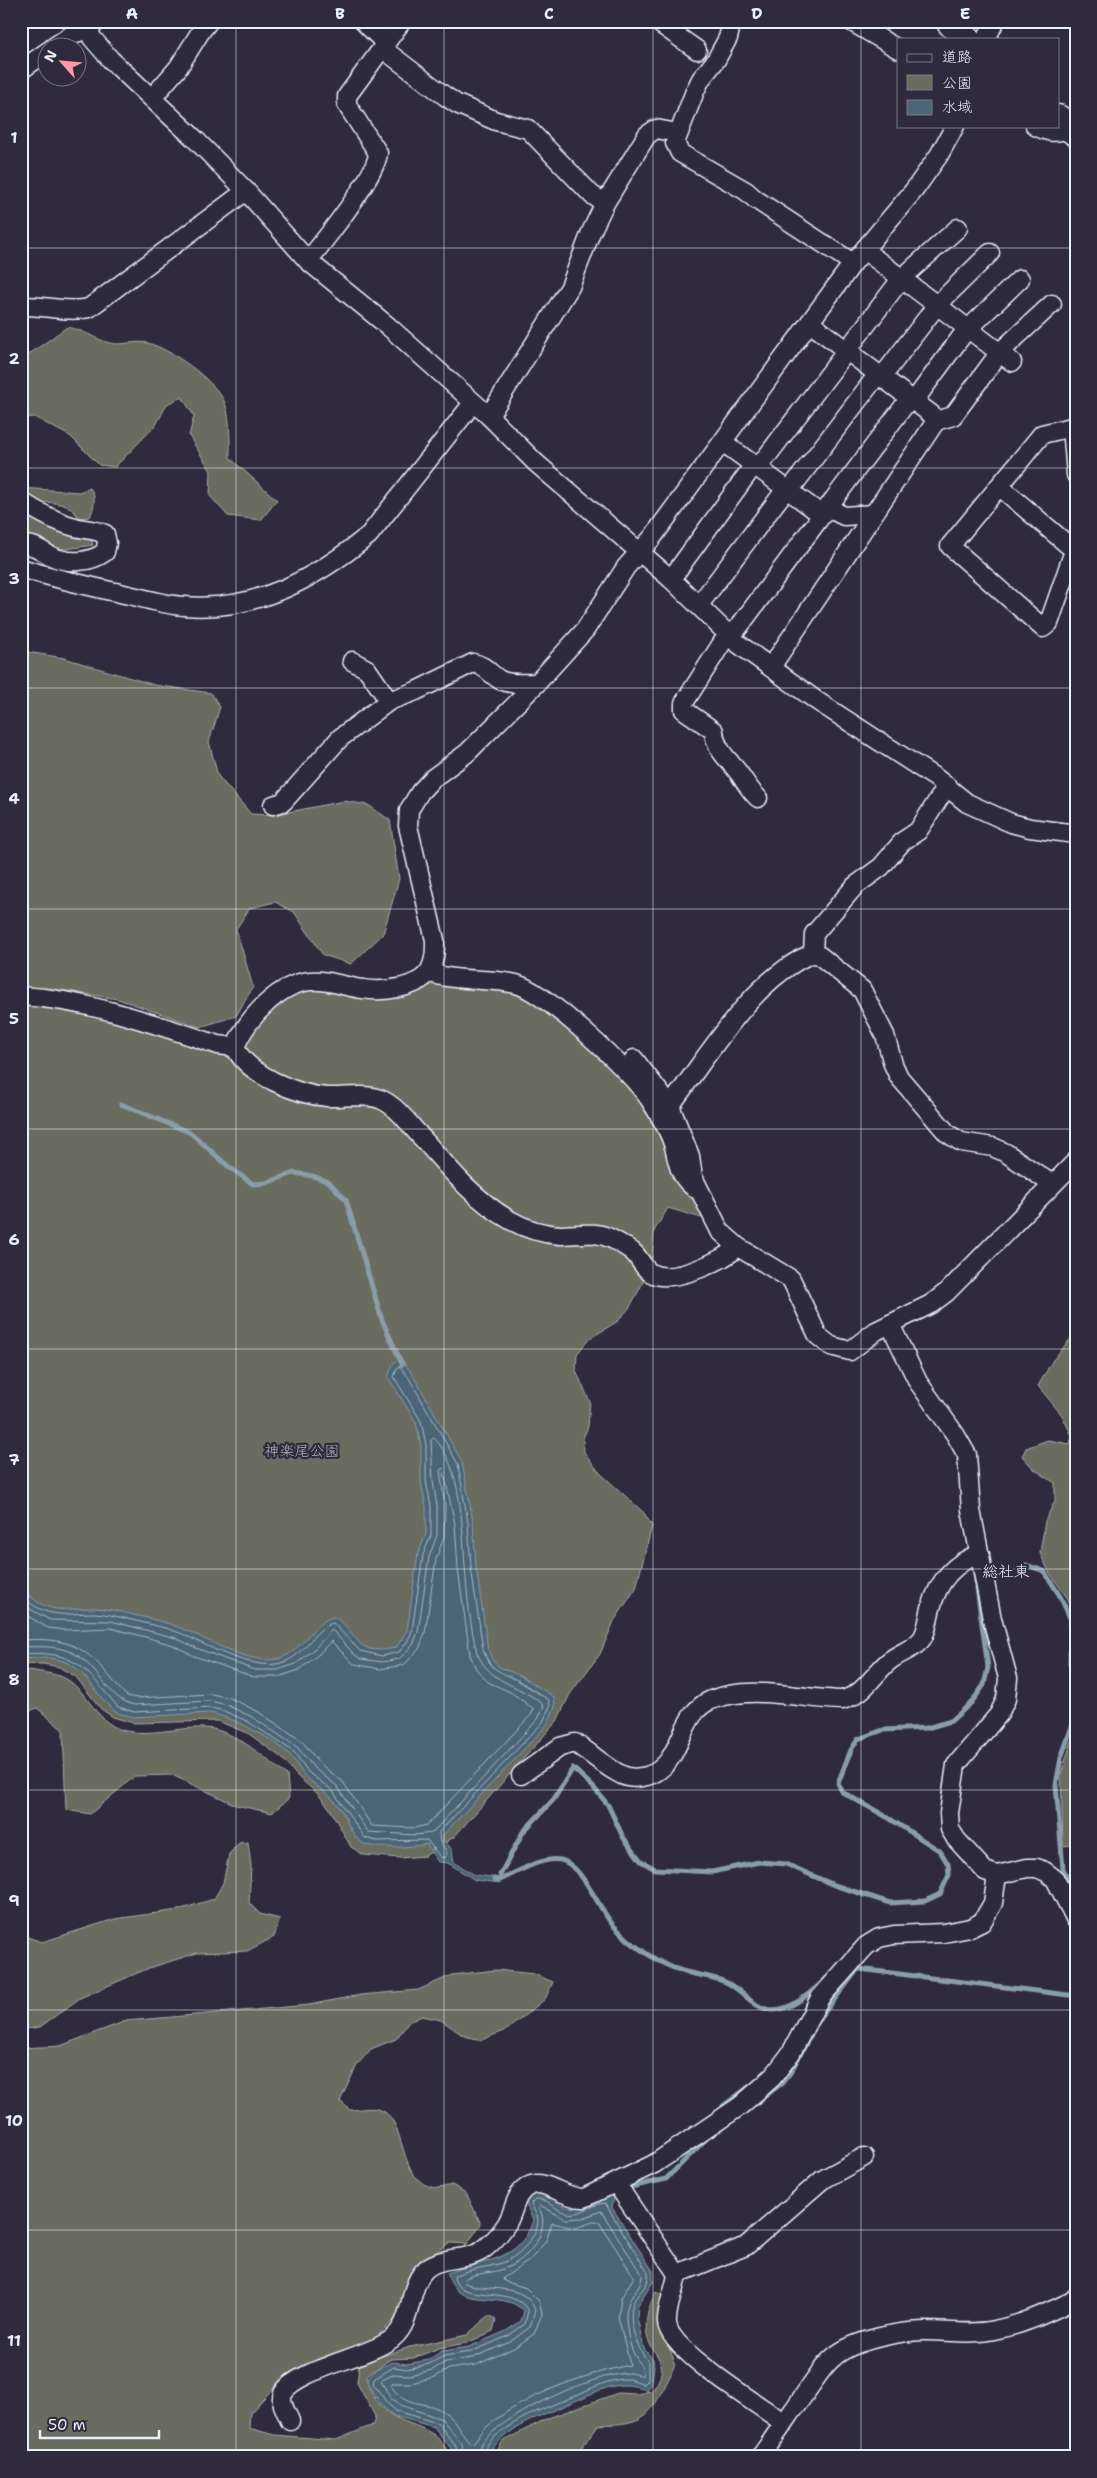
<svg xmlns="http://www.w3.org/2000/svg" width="1097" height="2478" font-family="'Shantell Sans','Klee One',sans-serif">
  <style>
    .green { fill: #696c5e; stroke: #a8aeab }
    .water { fill: #4c6576; stroke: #8a9daa }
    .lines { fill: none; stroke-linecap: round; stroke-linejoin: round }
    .shore { stroke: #aab9c4; stroke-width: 1 }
    .stream { stroke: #8a9daa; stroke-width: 5 }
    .street-casing { stroke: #e8f1f8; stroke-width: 21 }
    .primary-casing { stroke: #e8f1f8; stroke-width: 31 }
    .street { stroke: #2f2a3d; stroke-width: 18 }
    .primary { stroke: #2f2a3d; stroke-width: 28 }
    .grid { fill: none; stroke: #e8f1f8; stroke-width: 1; stroke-opacity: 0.55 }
    .labels { text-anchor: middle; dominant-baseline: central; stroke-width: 4.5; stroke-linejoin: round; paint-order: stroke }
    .park-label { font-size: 15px; fill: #afb5b3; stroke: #2f2a3d }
    .neighbourhood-label { font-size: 16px; fill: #e8f1f8; stroke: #2f2a3d }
    .neatline { fill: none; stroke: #e8f1f8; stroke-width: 2 }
    .grid-label { font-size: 16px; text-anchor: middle; font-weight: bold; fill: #e8f1f8 }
  </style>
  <rect width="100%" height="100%" fill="#2f2a3d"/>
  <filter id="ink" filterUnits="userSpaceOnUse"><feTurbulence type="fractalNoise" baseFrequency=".02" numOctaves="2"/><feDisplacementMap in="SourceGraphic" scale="10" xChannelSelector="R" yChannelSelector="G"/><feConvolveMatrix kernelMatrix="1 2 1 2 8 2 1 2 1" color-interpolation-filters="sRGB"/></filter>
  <g filter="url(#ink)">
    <!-- green -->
    <g class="green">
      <path d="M67,327C83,330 92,337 106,342C119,347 135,340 148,343C172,350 209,377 222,397C231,410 230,443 230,458L277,500L261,520L228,516L210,496L211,471L189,436L194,416L182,397L167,404L156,425L115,467L99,465L70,436L34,417L21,418V360Z"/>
      <path d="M21,488L79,492L90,488C97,496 94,508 90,517L79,518C69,501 52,502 34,503L91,538L93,545L66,549L21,542Z"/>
      <polygon points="21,651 64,658 154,685 211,693 220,707 209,742 218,776 251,814 274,815 344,801 368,805 390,820 399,879 383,934 351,964 323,955 294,912 275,902 250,908 236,929 253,987 236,1016 200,1027 118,999 49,988 21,987"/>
      <polygon points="433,985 510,990 543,1006 635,1086 696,1194 705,1219 668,1208 654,1231 651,1267 630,1307 618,1321 589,1339 577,1354 576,1371 590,1402 588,1427 583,1438 584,1452 599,1472 644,1513 652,1526 636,1588 614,1621 600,1654 570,1694 557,1721 454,1837 425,1856 400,1858 364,1855 351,1847 330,1809 317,1793 297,1776 282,1758 249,1734 218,1721 133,1723 113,1717 101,1709 76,1677 59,1667 43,1664 21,1665 21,1003 79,1011 208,1047 234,1060 247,1052 246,1039 253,1026 293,992 313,988 415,989"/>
      <polygon points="1076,1332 1076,1658 1074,1623 1068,1599 1049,1572 1040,1553 1045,1521 1055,1501 1055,1483 1034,1469 1022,1456 1026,1448 1048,1440 1070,1444 1072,1436 1062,1415 1038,1386 1053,1360"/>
      <path d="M30,1670C39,1672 51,1673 60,1676C87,1686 93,1721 122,1730C150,1738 187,1724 213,1729C241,1735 265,1759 287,1775L289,1798L272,1813L236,1805L172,1775L135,1776L90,1814L66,1810L63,1730L37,1708L21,1715V1672Z"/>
      <polygon points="1076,1728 1076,1832 1072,1845 1063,1846 1061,1774"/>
      <polygon points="248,1842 251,1866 249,1903 260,1914 280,1919 274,1937 247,1951 197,1953 149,1968 80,1998 40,2027 21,2030 21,1935 42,1942 115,1919 178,1910 214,1899 223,1883 229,1854 239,1843"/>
      <path d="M496,1970L534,1974L553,1982L545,1999L508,2029L482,2040L464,2036L441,2020L422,2016L409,2022L396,2039L371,2049L357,2065L340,2101L350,2110C358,2110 369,2107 377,2109C409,2114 395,2185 437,2188C441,2188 447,2186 452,2185L466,2193L481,2224L467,2244L449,2243L425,2260L394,2320L375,2339L301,2367L281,2380L250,2413L249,2428L274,2435L336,2440L373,2425L375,2416L357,2383L359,2366L370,2360L410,2347L467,2335L489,2315L496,2319L493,2331L467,2343L439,2348L414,2358L391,2359L367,2375C367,2386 370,2390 376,2400C396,2431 436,2418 450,2457H21V2048L60,2046L126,2021L309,2005L360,1995L418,1990L452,1975Z"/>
      <path d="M656,2292L662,2295L660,2323L675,2363C671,2376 655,2409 644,2416C631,2425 613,2424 598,2425L582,2447L581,2457H493L503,2441L548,2418L618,2393L638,2394L653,2390C656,2385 661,2378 661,2372C663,2360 655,2354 650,2344C642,2329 648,2306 656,2292Z"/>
    </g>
    <!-- water -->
    <g class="water">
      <path d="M398,1359L402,1360L413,1375L462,1462L473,1522L476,1567L488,1649L492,1659L499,1667L521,1676L554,1697L555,1707L547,1725L443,1835L444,1839L440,1843L445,1841L452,1850L454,1862L475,1875L499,1878L500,1883L475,1880L448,1863L438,1862L431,1852L435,1848L430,1850L427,1844C413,1847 374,1850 362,1843C351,1836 347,1818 340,1808C330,1794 318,1788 306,1777C300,1771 296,1762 290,1755C275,1739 232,1717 210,1713L134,1717C128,1715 120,1715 115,1711C97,1698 89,1674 68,1663C53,1656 37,1658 21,1659V1588C51,1617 59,1608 95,1608C112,1609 130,1614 147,1618C158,1621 170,1623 180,1628C207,1638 248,1665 277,1659C303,1653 310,1623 334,1617C362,1633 351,1657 396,1648L407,1630L418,1554L426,1534V1506L421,1482V1446L416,1422L388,1377L393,1364Z"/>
      <path d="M533,2193C565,2191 551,2220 594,2201C601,2198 607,2199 613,2195L615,2198L611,2206L653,2271V2282L638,2305L637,2317L644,2349L653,2359L654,2367L652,2382L646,2390C640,2388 633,2385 627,2385C608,2384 590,2395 573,2402C541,2416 506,2426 486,2457H454L452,2450L434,2427L394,2416L383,2407L368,2385L369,2376L379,2368L393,2362L406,2364L428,2360L442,2351L469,2347L506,2331L521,2321L524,2311C500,2287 458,2314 447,2273C482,2260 521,2262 533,2220L525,2202Z"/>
    </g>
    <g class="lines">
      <!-- shore -->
      <g class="shore">
        <path d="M21,1595C48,1621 63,1613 95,1613C108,1614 120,1617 132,1620C148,1624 165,1627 180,1633C207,1645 246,1668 276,1664C305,1660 312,1628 333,1623L360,1651L382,1656L399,1652L407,1642L412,1631L423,1555L431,1535V1506L426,1481V1445L421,1421L394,1377L397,1368L400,1366L409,1378L458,1464L468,1523L471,1567L483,1649C491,1672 500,1671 519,1681C529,1687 539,1694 549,1700L550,1706L543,1722L439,1832L440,1842L447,1852L445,1858L440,1857L427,1840L377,1841L365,1838L332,1790L309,1773L294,1752L249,1722L224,1711L211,1708L134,1712L118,1707C84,1668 77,1650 21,1654"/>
        <path d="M21,1604L50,1620L111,1621L176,1638L196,1648L254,1670H277L296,1664L314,1649L332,1630L355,1655L361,1659L382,1662L399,1659L413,1645L418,1632L429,1557L437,1535V1506L433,1481L431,1440L434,1438C462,1466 462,1528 465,1566C467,1594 470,1626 477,1653C489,1680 509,1682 531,1696C536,1699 541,1702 544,1706L538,1719L432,1833L415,1835L368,1832L337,1786L314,1768L297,1747L252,1717L227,1705L210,1701L135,1705C107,1700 97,1663 71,1652C55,1645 38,1647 21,1647"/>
        <path d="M21,1612L48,1628L64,1630L110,1628L142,1636L173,1645L194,1656L254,1677H278L299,1670L319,1654L331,1641L354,1664L380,1669L404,1665L419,1649L425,1633L436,1559L444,1537L445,1506L440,1470L443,1468L455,1524L458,1569L470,1655L476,1669L488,1682L512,1693L534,1709L531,1715L427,1825L414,1828L372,1826L343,1782L319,1763L302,1741L257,1711L230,1698L211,1694L136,1698L127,1696C119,1689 112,1679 104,1670C79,1641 58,1638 21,1640"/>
        <path d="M596,2221L599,2222L634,2277L621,2298L618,2316L630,2365C584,2374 526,2395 490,2424C483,2429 478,2438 472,2444C461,2435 456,2418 443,2411C424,2400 406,2408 391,2386L393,2383H411L435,2377L449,2369L476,2365L514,2348L534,2334L542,2314L539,2301L526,2288L504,2281L503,2278L529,2261L546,2241L552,2223L575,2228Z"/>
        <path d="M458,2457L456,2447L438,2423L396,2411L387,2403L380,2393L373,2384L374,2379L394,2367L407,2369L429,2364L444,2356L471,2352L508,2336L525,2324L528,2311C515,2284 455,2304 454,2276C470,2268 486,2268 502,2263C517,2258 538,2237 538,2220C538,2215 532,2208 531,2203L535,2199C549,2197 553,2210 567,2213C581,2216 591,2204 605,2203L648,2273C650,2287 638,2291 633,2303C627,2323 637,2347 648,2362V2380L644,2384C639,2382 634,2380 629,2379C609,2378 588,2390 570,2398C548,2407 485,2429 482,2457"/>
        <path d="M464,2457L461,2443L442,2419L400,2405L391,2399L381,2381L394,2374L409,2375L432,2370L446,2362L472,2358L510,2342L530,2327L535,2310C525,2281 486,2293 465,2283L464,2279C477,2272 492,2274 506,2268C528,2260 552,2230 539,2208L540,2205L565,2219L583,2218L601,2211L642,2275C643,2287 624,2298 626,2319C627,2329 629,2345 634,2354C638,2363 644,2364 643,2375C638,2376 634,2373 628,2373C622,2373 615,2375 609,2376C580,2382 478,2424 476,2457"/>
      </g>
      <!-- stream -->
      <g class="stream">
        <polyline points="121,1104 191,1133 229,1167 253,1184 266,1183 294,1173 313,1176 329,1182 346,1200 382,1320 402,1364"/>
        <polyline points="1026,1565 1044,1571 1060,1596 1071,1620 1070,1662 1076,1693"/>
        <polyline points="1076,1715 1061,1758 1056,1785 1063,1869 1076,1893"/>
        <polyline points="500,1875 523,1832 554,1799 573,1768 594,1788 608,1805 623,1837 641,1861 655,1869 712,1872 759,1862 786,1864 834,1885 890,1903 925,1901 940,1894 949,1875 948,1864 940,1851 887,1817 842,1792 838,1783 851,1750 858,1739 883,1730 927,1728 951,1721 971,1703 984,1685 988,1667 975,1574"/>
        <path d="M494,1879L500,1880C516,1873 542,1856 561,1860C582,1865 599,1909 613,1925C631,1945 657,1963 682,1971C696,1975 710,1976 723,1981C737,1986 745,1998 757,2005C782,2021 809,1994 827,1978"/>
        <polyline points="851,1968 1076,1996"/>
        <polyline points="763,2074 772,2066"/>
        <polyline points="755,2104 782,2083 790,2073 820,2018 858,1969"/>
        <polyline points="723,2106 750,2086"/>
        <polyline points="625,2191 631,2187 666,2179 707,2138"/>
      </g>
      <!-- street casing -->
      <g class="street-casing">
        <g id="street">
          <polyline points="96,21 89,29 92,38 111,60 194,138 246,191 308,261 388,326 489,416 536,463 671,579 737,643 817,701 936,778 967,803 1011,823 1030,828 1076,834"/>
          <polyline points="363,21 381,39 387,52 445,96 457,104 496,121 528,129 592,195 605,203 647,135 656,129 678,133"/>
          <polyline points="656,21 697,50"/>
          <polyline points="732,21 728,38 716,60 701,79 695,91 675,143 680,153 746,191 755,199 853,263"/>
          <polyline points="850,21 898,49"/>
          <polyline points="986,39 995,21"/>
          <polyline points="52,48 73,34 89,29"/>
          <polyline points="21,70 48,51"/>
          <polyline points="152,98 178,68 201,31 209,21"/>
          <path d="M1035,126C1048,132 1056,135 1069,127"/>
          <polyline points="864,250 1012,362"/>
          <path d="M308,261C324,241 377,175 378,153L347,105V96L402,21"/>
          <path d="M21,306C44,305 67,313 89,308L246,191"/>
          <polyline points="882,377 937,305 990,253"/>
          <polyline points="914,401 964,333 1020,279"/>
          <polyline points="489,416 570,287 591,232 605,203"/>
          <polyline points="936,421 953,416 1000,352 1052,304"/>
          <polyline points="1076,426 1042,434 950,546 1043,628 1049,623 1076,545"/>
          <polyline points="1072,427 1076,475"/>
          <polyline points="724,443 822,515 910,398"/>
          <polyline points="758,468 901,279 958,228"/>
          <polyline points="999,486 1068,545 1075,547"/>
          <polyline points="789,491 878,374"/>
          <path d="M21,501C38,512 55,522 75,527C85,530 95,529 105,534L107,543L105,552C90,563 68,564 51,556C41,551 33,542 21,547"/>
          <polyline points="828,508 844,516 873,514"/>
          <path d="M21,568C55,579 90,586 124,594C144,598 164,605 184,606C255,612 315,579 369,535L473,403"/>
          <polyline points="671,579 754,465"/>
          <polyline points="699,605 786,489"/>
          <polyline points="352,661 367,669 389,701"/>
          <polyline points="771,667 936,421 931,414 810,323"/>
          <path d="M758,798C749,790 745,781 738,772C728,759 715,749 714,731L684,710V703L722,643L738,628L822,515"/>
          <path d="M273,805L283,802L340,738L389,701L416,691L473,663C485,665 490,674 500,680C510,685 525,683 537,683"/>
          <polyline points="813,953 814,934 855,886 881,867 903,841 918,831 947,786"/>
          <path d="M429,972C457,983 487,977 516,984C545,991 633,1073 650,1100C659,1114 670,1131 674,1147C679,1166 679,1177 696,1189"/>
          <path d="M21,996C89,1000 154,1024 218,1045L235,1047"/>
          <polyline points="634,1059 670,1106 690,1156 693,1177 720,1231 738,1247 791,1279 818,1336 831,1346 850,1351 876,1331 931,1304 947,1292 1076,1161"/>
          <path d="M670,1106C709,1055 753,978 813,953L820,956L862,990L885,1035L893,1064L899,1077L947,1133L961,1142L993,1147L1006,1153L1052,1184"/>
          <path d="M738,1247C722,1261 672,1285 651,1273C644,1269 640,1259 634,1253C629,1248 619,1243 612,1239C594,1230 579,1235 560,1235C543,1234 524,1228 510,1220C476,1201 449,1169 424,1140C411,1127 398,1106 380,1099C363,1093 345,1098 327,1097C298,1095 247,1075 235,1047C247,1019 278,984 310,981C327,979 346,987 363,989C382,992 419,989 430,970C435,960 435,951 435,940L408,826L409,810L420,792L433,778L467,753L537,683L585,630L626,567L652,538L853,263L915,189L939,155L955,126"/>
          <polyline points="890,1324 918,1382 955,1434 967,1455 971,1510 992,1619 1008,1678 1006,1699 999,1714 956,1765 949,1813 950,1829 956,1839 985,1871 997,1875 1027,1868 1037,1868 1046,1872 1055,1879 1076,1920"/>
          <path d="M521,1775L560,1747L575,1743C591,1753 605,1767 622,1775C630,1779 639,1778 647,1776C684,1765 677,1714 711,1700C751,1684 800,1699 842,1700C865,1694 872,1676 888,1662C899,1652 915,1650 923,1637C928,1628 928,1618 931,1608C938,1582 954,1562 980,1554"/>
          <path d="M616,2183L677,2274C675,2291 666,2306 667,2323C669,2351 760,2405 784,2423"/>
          <polyline points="677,2274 746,2246 822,2180 864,2157"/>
          <path d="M290,2421C287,2413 279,2402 283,2393C296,2369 374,2356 394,2337C413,2320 408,2290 423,2272C437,2255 466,2262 483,2250C492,2243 500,2234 506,2225C516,2210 513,2193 531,2185C546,2179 565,2199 584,2198L654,2164L740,2106L772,2078L791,2053L820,1998L866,1946L879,1938L894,1935L944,1933L970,1928L982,1922L993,1903L997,1875"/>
          <path d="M760,2457C776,2435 791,2413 806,2392C815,2380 823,2365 835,2356C854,2340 901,2331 925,2331C949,2331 971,2335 994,2330C1022,2325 1047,2313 1072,2301L1076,2297"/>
        </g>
      </g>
      <!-- primary casing -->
      <g class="primary-casing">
        <g id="primary">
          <polyline points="950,21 966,39"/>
          <polyline points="1058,119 1076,132"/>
        </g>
      </g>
      <!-- street -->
      <use href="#street" class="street"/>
      <!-- primary -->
      <use href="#primary" class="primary"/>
    </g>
  </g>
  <!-- grid -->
  <path class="grid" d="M236,21V2457M444,21V2457M653,21V2457M861,21V2457M21,248H1076M21,468H1076M21,688H1076M21,909H1076M21,1129H1076M21,1349H1076M21,1569H1076M21,1790H1076M21,2010H1076M21,2230H1076"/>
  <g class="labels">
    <!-- park labels -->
    <g class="park-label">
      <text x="302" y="1451">神楽尾公園</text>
    </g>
    <!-- neighbourhood labels -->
    <g class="neighbourhood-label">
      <text x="1006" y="1571">総社東</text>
    </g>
  </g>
  <!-- margin -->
  <rect width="1097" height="2478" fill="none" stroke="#2f2a3d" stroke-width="55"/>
  <!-- legend -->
  <rect x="897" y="38" width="162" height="90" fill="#2f2a3d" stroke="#797a88"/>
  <rect x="907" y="54" width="25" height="8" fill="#2f2a3d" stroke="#797a88"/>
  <text x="942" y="62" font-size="15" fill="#e8f1f8">道路</text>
  <rect x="907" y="75" width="25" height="15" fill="#696c5e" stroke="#797a88"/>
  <text x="942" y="88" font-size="15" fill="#e8f1f8">公園</text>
  <rect x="907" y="100" width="25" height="15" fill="#4c6576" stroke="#797a88"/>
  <text x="942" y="112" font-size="15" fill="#e8f1f8">水域</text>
  <!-- north arrow -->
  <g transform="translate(62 62) rotate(297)"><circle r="24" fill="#2f2a3d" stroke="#797a88"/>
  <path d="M0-4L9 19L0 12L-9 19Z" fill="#ff9aa2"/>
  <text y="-8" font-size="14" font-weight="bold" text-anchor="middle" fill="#e8f1f8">N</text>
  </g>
  <!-- scale -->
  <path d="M40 2430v8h119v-8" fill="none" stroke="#e8f1f8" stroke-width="2.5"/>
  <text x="48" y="2430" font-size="15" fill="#e8f1f8" stroke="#2f2a3d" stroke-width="4" paint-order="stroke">50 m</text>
  <rect x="28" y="28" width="1042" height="2422" class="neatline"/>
  <g class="grid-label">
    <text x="132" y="19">A</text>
    <text x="340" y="19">B</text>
    <text x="549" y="19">C</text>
    <text x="757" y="19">D</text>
    <text x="965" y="19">E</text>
    <text x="14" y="143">1</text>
    <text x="14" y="364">2</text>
    <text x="14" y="584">3</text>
    <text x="14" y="804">4</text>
    <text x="14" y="1024">5</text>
    <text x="14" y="1245">6</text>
    <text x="14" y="1465">7</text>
    <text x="14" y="1685">8</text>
    <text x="14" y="1906">9</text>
    <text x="14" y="2126">10</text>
    <text x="14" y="2346">11</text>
  </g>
</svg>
